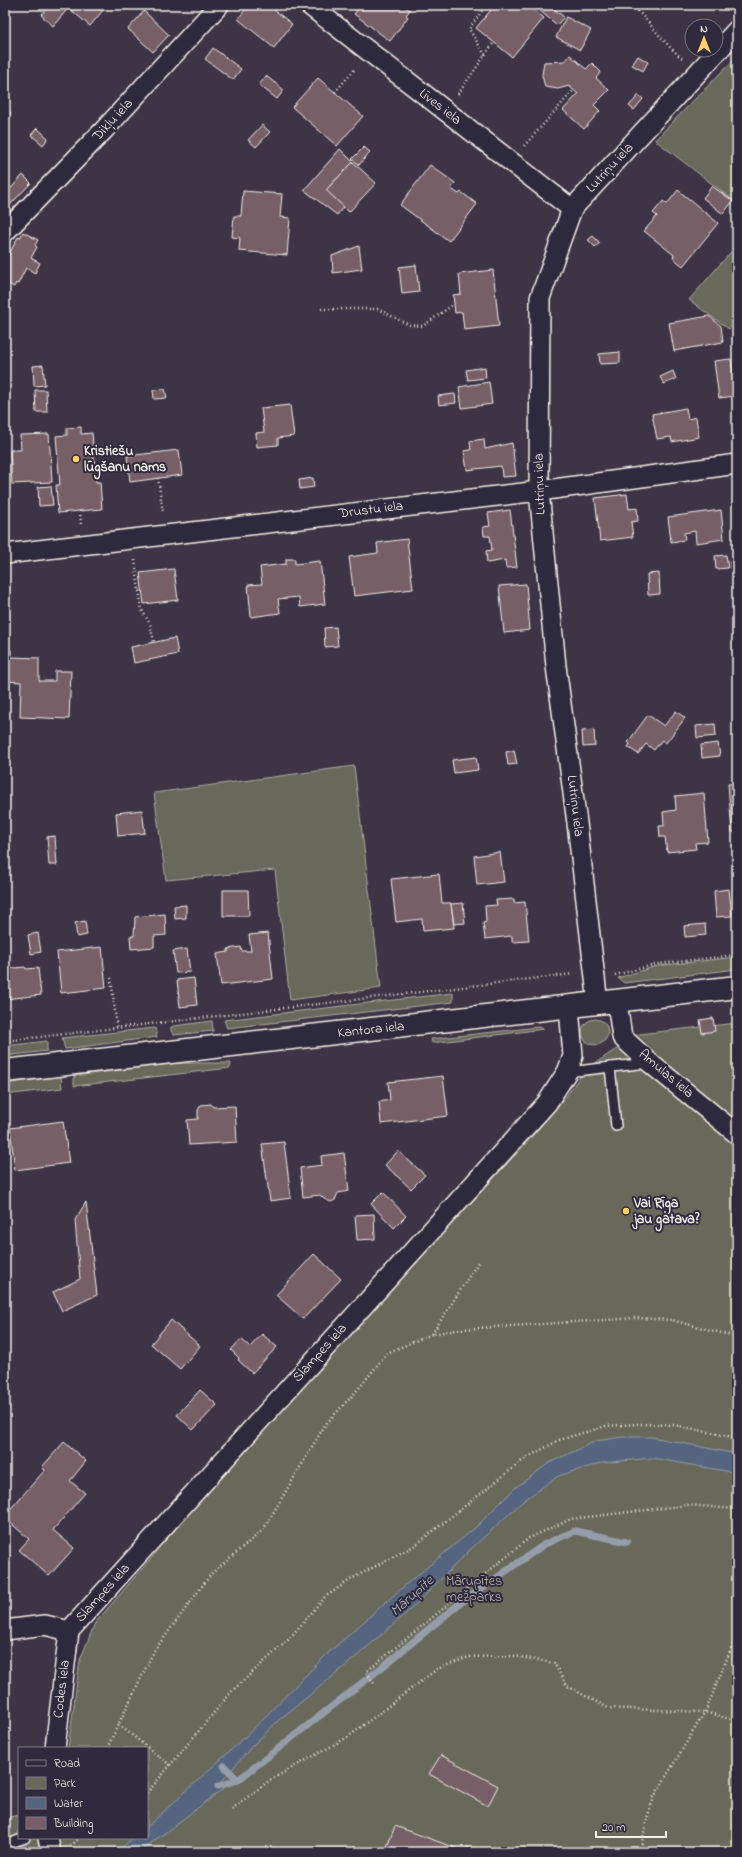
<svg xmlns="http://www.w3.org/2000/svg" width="742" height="1857" font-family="'Indie Flower',sans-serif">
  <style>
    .green { fill: #68695a; stroke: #aeada1 }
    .water { fill: #54657f; stroke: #949da9 }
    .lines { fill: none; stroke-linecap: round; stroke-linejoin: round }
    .stream { stroke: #949da9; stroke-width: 7 }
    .building { fill: #775e68; stroke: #f4f1e8 }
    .service-casing { stroke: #f4f1e8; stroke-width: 12 }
    .minor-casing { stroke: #f4f1e8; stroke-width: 22 }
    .secondary-casing { stroke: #f4f1e8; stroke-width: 25 }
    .path { stroke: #f4f1e8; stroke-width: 2.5; stroke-dasharray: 1 3; stroke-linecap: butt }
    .service { stroke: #2f2a3d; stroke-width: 9 }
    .minor { stroke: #2f2a3d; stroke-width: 19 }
    .secondary { stroke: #2f2a3d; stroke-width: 22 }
    .poi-dot { fill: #ffd166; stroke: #2f2a3d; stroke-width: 1.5 }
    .labels { text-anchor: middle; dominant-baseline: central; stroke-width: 4; stroke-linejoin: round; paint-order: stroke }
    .street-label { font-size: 14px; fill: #f4f1e8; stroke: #2f2a3d }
    .poi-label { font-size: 14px; font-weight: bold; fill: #f4f1e8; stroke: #2f2a3d; text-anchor: start }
    .park-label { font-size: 14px; fill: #b5b4a8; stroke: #2f2a3d }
    .water-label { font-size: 15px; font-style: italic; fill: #b4b9be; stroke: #2f2a3d }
  </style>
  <rect width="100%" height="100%" fill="#3d3446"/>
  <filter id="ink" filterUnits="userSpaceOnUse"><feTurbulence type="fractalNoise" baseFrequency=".025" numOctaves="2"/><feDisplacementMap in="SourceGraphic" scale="8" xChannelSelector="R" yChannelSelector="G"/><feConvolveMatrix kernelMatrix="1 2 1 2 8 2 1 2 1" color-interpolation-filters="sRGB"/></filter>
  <g filter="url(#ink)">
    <!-- green -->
    <g class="green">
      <polygon points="737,56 737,203 655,140"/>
      <polygon points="737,245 737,320 729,329 689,300"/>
      <polygon points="354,766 381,988 290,1000 275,870 166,880 154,793"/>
      <polygon points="737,957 737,969 624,983 618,978 657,966"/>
      <polygon points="453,993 453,1002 227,1028 224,1020"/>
      <circle cx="595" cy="1032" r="13"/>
      <polygon points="212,1021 213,1031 174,1035 171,1031 171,1027 174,1026"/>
      <polygon points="737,1023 737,1852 5,1852 5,1818 19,1815 19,1838 147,1838 147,1748 68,1748 80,1660 95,1623 155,1554 154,1551 256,1435 529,1140 564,1099 585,1070 639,1034"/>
      <polygon points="538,1027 544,1029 432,1043 431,1039"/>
      <polygon points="155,1028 157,1037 65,1049 62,1038"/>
      <polygon points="47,1041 47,1051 5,1056 5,1046"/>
      <polygon points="176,1063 231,1063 230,1068 74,1086 74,1076"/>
      <polygon points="61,1076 62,1088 5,1095 5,1084"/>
    </g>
    <!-- water -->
    <polygon class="water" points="622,1437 652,1437 737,1454 737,1473 652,1458 601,1463 558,1476 523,1501 472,1548 412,1608 343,1668 279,1720 253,1745 222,1781 228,1784 223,1789 139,1852 116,1852 133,1838 147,1838 147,1827 245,1737 326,1655 403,1587 476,1527 515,1488 549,1463 596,1441"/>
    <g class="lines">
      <!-- stream -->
      <g class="stream">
        <polyline points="224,1766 238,1780"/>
        <polyline points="218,1786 238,1780 386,1664 459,1604 545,1544 575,1531 627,1542"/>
      </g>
    </g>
    <!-- building -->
    <g class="building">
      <polygon points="50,5 71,5 53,26 41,15"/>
      <polygon points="75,5 102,5 104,9 90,26 71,10"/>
      <polygon points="249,5 268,5 292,24 274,48 238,19"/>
      <polygon points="355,5 403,5 410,10 406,15 408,17 390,41 354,14 359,8"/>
      <polygon points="495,5 528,5 544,18 512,57 476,28"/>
      <polygon points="543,5 549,5 564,17 557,25 539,10"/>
      <polygon points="144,11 169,35 153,52 128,29"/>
      <polygon points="566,17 591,30 580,50 556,37"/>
      <polygon points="213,48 241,69 233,80 205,59"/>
      <polygon points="570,55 586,69 592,63 601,72 596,78 609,90 594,105 600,111 584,129 563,110 578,94 569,86 558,89 545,87 542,75 544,62 565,61"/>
      <polygon points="638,56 648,62 643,71 632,65"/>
      <polygon points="266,76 284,90 277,99 259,85"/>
      <polygon points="318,78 363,116 337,146 292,107"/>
      <polygon points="639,95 643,99 634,110 629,106"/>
      <polygon points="5,108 11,113 5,121"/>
      <polygon points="262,125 270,132 256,147 248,140"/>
      <polygon points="37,128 48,138 43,145 31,135"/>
      <polygon points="364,147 370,152 359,165 352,159"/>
      <polygon points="340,149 353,162 326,190 344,206 337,215 304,190"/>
      <polygon points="353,162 376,183 349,212 326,190"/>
      <polygon points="430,165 455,183 451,189 459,194 461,192 477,204 449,241 400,205"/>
      <polygon points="23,175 31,183 8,207 5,204 5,195"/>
      <polygon points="712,186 733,201 723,214 703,198"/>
      <polygon points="678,190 718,223 683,266 673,258 674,255 644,231 657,216 653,213 663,201 667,204"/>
      <polygon points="243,191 282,194 280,217 290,218 287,255 239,251 240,238 232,237 234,216 241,216"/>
      <polygon points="23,232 38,240 35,245 37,247 31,258 40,263 35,273 26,268 18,284 16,283 14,287 5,282 5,262 18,237 20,238"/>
      <polygon points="593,236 600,243 595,247 588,240"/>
      <polygon points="359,246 362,269 333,273 332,256"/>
      <polygon points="416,265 419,292 402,294 399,267"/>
      <polygon points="493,270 499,326 464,330 462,312 455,313 453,295 461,294 459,274"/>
      <polygon points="709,316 721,326 723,342 674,351 669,323"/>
      <polygon points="620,352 620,363 600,364 599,354"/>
      <polygon points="731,359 736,396 719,398 714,361"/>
      <polygon points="43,365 45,385 34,386 33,366"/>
      <polygon points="485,367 486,378 468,380 466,370"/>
      <polygon points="673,371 676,379 664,384 660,377"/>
      <polygon points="489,382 492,404 462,408 459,387"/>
      <polygon points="165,389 167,398 154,399 153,390"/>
      <polygon points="35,390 46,390 47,412 36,412"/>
      <polygon points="455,394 456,403 439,405 438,396"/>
      <polygon points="290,405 294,436 278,438 278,445 257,447 256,433 264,432 261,408"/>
      <polygon points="686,408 688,419 696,417 699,437 672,442 671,437 657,439 652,414"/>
      <polygon points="81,427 81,434 92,433 96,482 100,482 102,509 58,513 56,485 60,485 56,436 67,435 67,428"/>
      <polygon points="49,434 52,482 12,484 10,450 21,450 20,435"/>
      <polygon points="484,439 485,449 512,443 516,476 502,477 501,466 467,470 464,451 471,450 470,441"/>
      <polygon points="179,450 182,475 130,482 127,456"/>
      <polygon points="313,478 314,487 300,489 299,480"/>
      <polygon points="51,486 53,505 39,506 38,487"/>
      <polygon points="627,494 629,509 637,508 638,521 631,522 633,537 600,541 595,498"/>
      <polygon points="510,510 517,567 506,568 505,560 487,563 486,551 492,550 490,536 484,536 483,527 490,526 488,513"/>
      <polygon points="721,510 724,539 696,543 695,531 684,533 685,540 671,542 668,517"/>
      <polygon points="407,539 413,589 354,596 349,557 378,553 377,543"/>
      <polygon points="726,555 728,568 716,569 715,556"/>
      <polygon points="286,559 295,559 295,564 320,561 325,604 300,607 299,597 278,599 280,613 251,617 248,585 262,584 260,567 286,564"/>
      <polygon points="735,561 736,568 731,569 730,562"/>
      <polygon points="174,569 178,600 144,604 140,573"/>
      <polygon points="659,573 660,594 648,595 647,574"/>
      <polygon points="526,584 530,630 504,633 499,586"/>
      <polygon points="336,627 338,646 325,647 324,628"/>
      <polygon points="175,638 178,654 134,663 131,647"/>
      <polygon points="5,649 11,650 11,657 39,658 39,681 55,681 55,671 71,671 69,719 20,717 21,682 5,681"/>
      <polygon points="676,711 685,718 666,743 662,740 654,750 646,744 638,754 628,747 630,744 628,742 648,715 664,726"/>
      <polygon points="715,724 716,736 697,738 696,726"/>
      <polygon points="594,730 595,746 583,747 582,731"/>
      <polygon points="718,743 720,756 702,758 701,745"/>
      <polygon points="514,750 517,764 508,765 506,752"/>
      <polygon points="476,757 478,770 454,773 452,760"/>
      <polygon points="737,783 737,832 732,832 728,784"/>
      <polygon points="704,793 708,842 695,843 696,849 667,852 665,837 660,837 659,826 664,826 663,812 676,810 675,796"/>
      <polygon points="142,810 145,833 118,836 116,813"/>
      <polygon points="55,836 57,865 49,865 47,837"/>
      <polygon points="500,852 504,882 477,885 474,856"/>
      <polygon points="439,874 442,903 451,903 454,928 423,931 422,919 396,922 391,879"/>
      <polygon points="729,889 732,916 716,917 714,891"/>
      <polygon points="223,890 248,890 249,916 223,916"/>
      <polygon points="514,899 514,903 525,902 529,941 512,942 512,936 485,939 483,923 486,922 485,906 497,905 496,900"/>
      <polygon points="463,903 465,923 454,924 451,904"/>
      <polygon points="186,905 186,918 175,919 174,906"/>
      <polygon points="165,914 166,935 154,936 154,947 131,949 130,936 134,936 135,917"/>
      <polygon points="85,921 87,935 77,937 75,923"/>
      <polygon points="705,924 706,935 685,937 684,926"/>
      <polygon points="38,933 41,952 31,954 28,935"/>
      <polygon points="268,933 273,979 221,985 217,954 228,952 228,949 241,947 242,951 251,951 249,935"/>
      <polygon points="102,947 106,988 61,993 57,952"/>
      <polygon points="187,949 190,972 176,973 173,951"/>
      <polygon points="25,967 26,969 38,968 41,995 5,999 5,969"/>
      <polygon points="194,978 197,1005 180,1007 177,980"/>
      <polygon points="713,1018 715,1031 702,1033 700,1020"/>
      <polygon points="443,1076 448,1116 381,1124 379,1102 390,1100 388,1082"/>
      <polygon points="211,1104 213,1107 235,1106 237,1142 189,1145 187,1120 198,1119 198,1110 201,1105"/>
      <polygon points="63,1121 69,1163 15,1170 10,1128"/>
      <polygon points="284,1142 291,1198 270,1201 262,1144"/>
      <polygon points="398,1151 425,1175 411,1189 385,1165"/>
      <polygon points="344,1153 349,1191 338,1193 335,1200 331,1202 324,1199 320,1195 303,1197 300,1168 322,1165 321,1156"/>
      <polygon points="383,1192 406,1216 394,1228 371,1204"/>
      <polygon points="86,1202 97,1295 62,1311 53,1292 80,1279 75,1220"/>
      <polygon points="374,1214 375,1239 357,1240 355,1215"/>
      <polygon points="314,1254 341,1279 303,1319 276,1295"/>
      <polygon points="171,1320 200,1346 180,1369 151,1344"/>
      <polygon points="262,1334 277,1347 252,1373 238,1360 239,1358 231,1350 241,1339 250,1347"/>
      <polygon points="200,1390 217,1405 193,1430 177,1415"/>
      <polygon points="64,1442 86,1461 70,1481 85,1493 53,1530 74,1548 49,1576 19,1550 29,1539 5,1518 5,1515 45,1470 42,1467"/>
      <polygon points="441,1755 498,1786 488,1806 429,1774"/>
      <polygon points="395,1826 461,1850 461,1852 385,1852"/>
      <polygon points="467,1847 477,1851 477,1852 461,1852 461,1850 465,1851"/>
    </g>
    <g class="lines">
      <!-- service casing -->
      <g class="service-casing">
        <g id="service">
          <polyline points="610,1067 616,1126"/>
          <polyline points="567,1072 648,1063"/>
          <polyline points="5,1845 25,1838"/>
        </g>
      </g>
      <!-- minor casing -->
      <g class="minor-casing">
        <g id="minor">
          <polyline points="309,5 572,209"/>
          <polyline points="5,232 104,130 219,5"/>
          <polyline points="5,554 539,491 737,464"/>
          <polyline points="617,1002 622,1037 650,1063 737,1134"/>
          <polyline points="598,1004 577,823 556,666 539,491 540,298 572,209 737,30"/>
          <polyline points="5,1630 45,1625 69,1631 547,1103 567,1072 573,1056 569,1007"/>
          <polyline points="55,1748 69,1631"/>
          <polyline points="48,1838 51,1852"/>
        </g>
      </g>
      <!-- secondary casing -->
      <g class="secondary-casing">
        <polyline id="secondary" points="5,1071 737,987"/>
      </g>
      <!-- path -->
      <g class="path">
        <path d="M632,5C650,22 663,43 682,58"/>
        <polyline points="482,11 469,29 485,55"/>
        <polyline points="335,92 356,68"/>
        <polyline points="458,94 494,42"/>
        <polyline points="524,146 573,91"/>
        <polyline points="321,309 378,309 409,325 423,326 454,304"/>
        <polyline points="158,478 163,513"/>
        <polyline points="80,511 81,525"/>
        <polyline points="135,560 139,591 142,590"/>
        <polyline points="139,591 142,610 150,624 154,642"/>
        <polyline points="615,975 658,964 737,955"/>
        <polyline points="111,978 117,1028"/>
        <polyline points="5,1041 573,974"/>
        <polyline points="432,1334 479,1261"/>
        <polyline points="374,1683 366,1672 529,1538 571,1519 688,1505 737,1509"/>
        <polyline points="119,1725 170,1765"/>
        <polyline points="107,1748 154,1651 212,1573 263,1530 325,1425 360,1387 387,1353 432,1334 463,1329 636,1318 672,1320 737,1337"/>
        <polyline points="147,1793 233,1690 288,1640 325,1597 353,1578 414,1546 526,1458 559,1440 606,1426 637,1424 674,1425 737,1438"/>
        <polyline points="232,1809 270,1780 348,1737 437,1669 469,1657 514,1656 554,1663 567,1686 608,1708 705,1712 737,1721"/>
        <polyline points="71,1846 79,1838"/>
        <polyline points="640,1852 647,1818 654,1797 707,1708 737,1634"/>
      </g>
      <!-- service -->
      <use href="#service" class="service"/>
      <!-- minor -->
      <use href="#minor" class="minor"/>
      <!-- secondary -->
      <use href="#secondary" class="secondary"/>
    </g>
  </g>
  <!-- markers -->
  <g class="poi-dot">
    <circle cx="76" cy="459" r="4"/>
    <circle cx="626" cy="1211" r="4"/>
  </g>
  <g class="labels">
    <!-- street labels -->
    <g class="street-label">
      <text transform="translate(440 107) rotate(38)">Līves iela</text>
      <text transform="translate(113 120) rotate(-47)">Dikļu iela</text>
      <text transform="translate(610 168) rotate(-47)">Lutriņu iela</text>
      <text transform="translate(540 484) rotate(-92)">Lutriņu iela</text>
      <text transform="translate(371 510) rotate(-7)">Drustu iela</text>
      <text transform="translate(575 806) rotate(83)">Lutriņu iela</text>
      <text transform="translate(371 1030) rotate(-6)">Kantora iela</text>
      <text transform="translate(666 1074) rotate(40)">Amulas iela</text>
      <text transform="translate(320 1353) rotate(-48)">Slampes iela</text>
      <text transform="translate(103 1593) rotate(-48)">Slampes iela</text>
      <text transform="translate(62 1689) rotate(-83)">Codes iela</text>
    </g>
    <!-- poi labels -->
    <g class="poi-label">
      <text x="84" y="451">Kristiešu<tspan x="84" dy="16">lūgšanu nams</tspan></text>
      <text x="634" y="1203">Vai Rīga<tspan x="634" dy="16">jau gatava?</tspan></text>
    </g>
    <!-- park labels -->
    <g class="park-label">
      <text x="474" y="1581">Mārupītes<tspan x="474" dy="16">mežparks</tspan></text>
    </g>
    <!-- water labels -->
    <g class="water-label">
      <text transform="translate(412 1596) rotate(-42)">Mārupīte</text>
    </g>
  </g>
  <!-- margin -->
  <rect width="742" height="1857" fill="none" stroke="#2f2a3d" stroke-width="20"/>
  <rect x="10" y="10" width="722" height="1837" fill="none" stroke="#f4f1e8" stroke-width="1.5" filter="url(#ink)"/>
  <!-- legend -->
  <rect x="18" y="1747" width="130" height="92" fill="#2f2a3d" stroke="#7e7a81"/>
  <rect x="26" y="1760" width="20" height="6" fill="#2f2a3d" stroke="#7e7a81"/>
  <text x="54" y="1767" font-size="12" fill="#f4f1e8">Road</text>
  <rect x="26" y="1777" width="20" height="12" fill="#68695a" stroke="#7e7a81"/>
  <text x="54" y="1787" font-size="12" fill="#f4f1e8">Park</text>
  <rect x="26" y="1797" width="20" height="12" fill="#54657f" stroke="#7e7a81"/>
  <text x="54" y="1807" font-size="12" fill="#f4f1e8">Water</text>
  <rect x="26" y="1817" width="20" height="12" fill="#775e68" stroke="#7e7a81"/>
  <text x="54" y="1827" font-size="12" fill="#f4f1e8">Building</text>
  <!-- north arrow -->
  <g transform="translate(704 38)"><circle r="19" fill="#2f2a3d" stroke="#7e7a81"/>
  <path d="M0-3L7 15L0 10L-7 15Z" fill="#ffd166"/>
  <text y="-6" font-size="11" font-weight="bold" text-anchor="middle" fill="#f4f1e8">N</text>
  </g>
  <!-- scale -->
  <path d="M596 1831v6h70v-6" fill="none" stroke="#f4f1e8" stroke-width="2"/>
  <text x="602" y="1831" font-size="12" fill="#f4f1e8" stroke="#2f2a3d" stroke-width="3" paint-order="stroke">20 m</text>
</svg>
